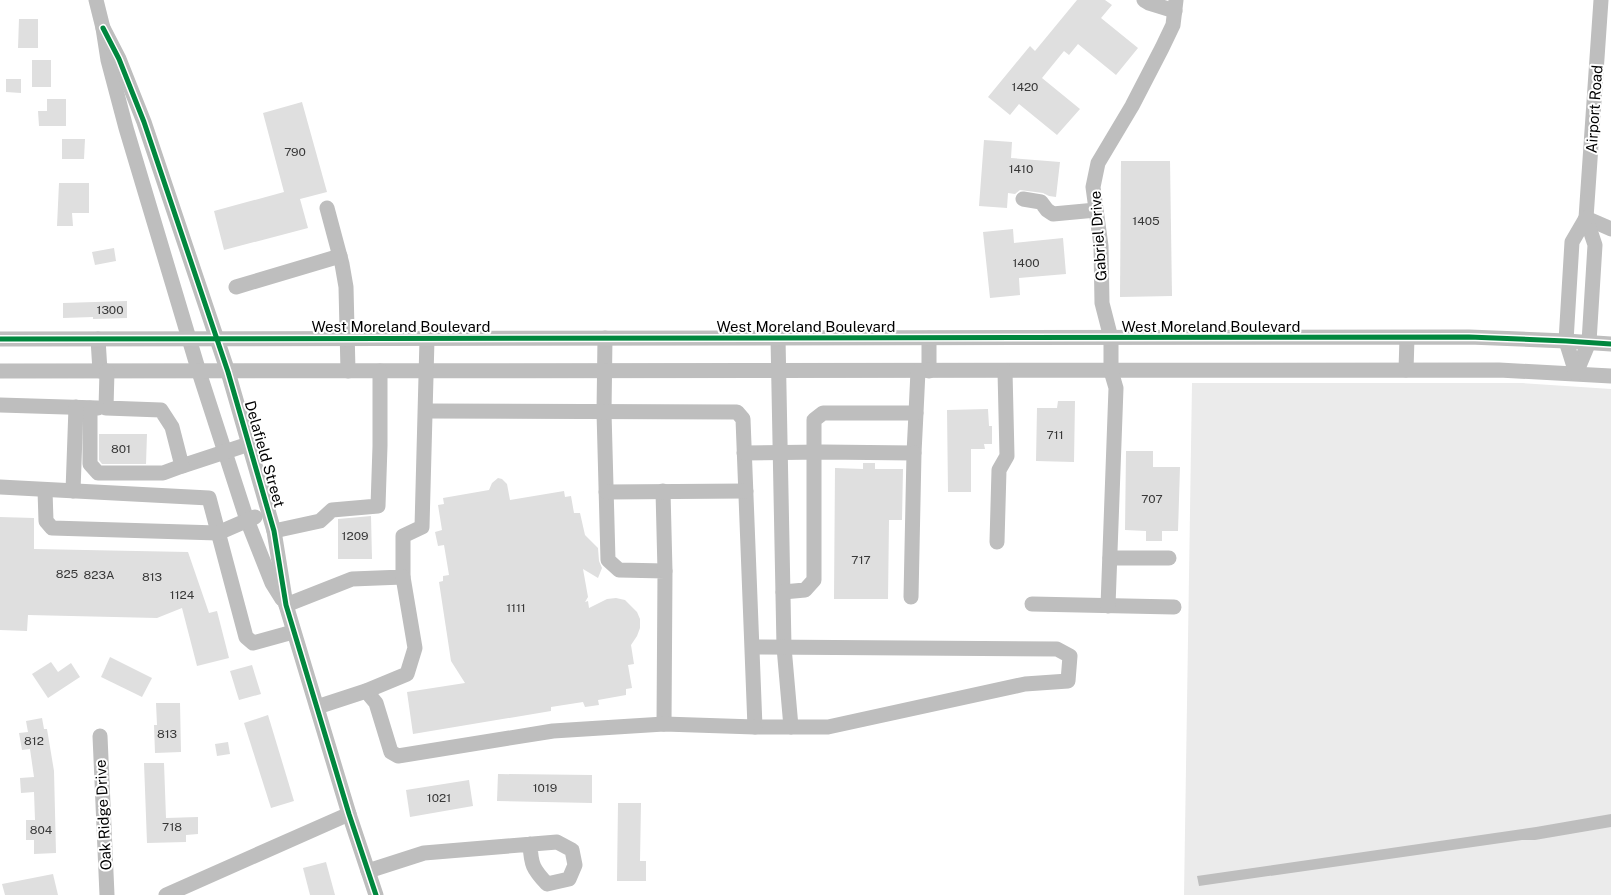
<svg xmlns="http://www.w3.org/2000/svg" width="1611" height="895" font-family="'Public Sans',sans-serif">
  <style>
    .green { fill: #ebebeb }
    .water { fill: #bebebe }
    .building { fill: #dfdfdf }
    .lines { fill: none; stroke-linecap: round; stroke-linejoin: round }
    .minor { stroke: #bebebe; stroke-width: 15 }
    .cycleway-casing { stroke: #fff; stroke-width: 8 }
    .cycleway { stroke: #00873e; stroke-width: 5 }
    .labels { text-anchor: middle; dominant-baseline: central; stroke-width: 4; stroke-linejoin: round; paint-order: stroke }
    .number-label { font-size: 12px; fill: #383838 }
    .street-label { font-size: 15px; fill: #000; stroke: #fff }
  </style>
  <rect width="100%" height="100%" fill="#fff"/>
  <!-- green -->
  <polygon class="green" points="1192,383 1522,383 1611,389 1611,895 1184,895"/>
  <!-- water -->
  <polygon class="water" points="1611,814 1611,827 1535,840 1522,840 1199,886 1197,876 1536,827"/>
  <!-- building -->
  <g class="building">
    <polygon points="1077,0 1105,0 1112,5 1101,18 1138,48 1116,75 1078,44 1069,55 1064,51 1042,78 1080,109 1057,135 1019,104 1010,115 988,97 1030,46 1035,51"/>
    <polygon points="19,19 38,19 38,48 18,48"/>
    <rect x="32" y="60" width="19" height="27"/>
    <polygon points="6,79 21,79 21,93 6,92"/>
    <polygon points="47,99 66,99 66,126 39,126 38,111 47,111"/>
    <polygon points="302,102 327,192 300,199 308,228 224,250 214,211 284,192 263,113"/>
    <polygon points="62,139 85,139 84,159 62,159"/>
    <polygon points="984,140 1012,142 1011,158 1060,162 1056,197 1049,196 1043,193 1020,190 1015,194 1008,193 1007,208 979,206"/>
    <polygon points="1121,161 1170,161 1172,296 1120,297"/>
    <polygon points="59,183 89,183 89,213 72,213 73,226 57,226"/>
    <polygon points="1013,229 1014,243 1063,238 1066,274 1019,278 1020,295 990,298 983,232"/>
    <polygon points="114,248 116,261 95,265 92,252"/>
    <polygon points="127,301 127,318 93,319 93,317 63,318 63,303"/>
    <polygon points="1058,401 1075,401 1074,462 1036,461 1037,408 1057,408"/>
    <polygon points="988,409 989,426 992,426 992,444 984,444 985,449 971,449 971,492 948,492 947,410"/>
    <polygon points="99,434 147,434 146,464 102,464 99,460"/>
    <polygon points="1126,451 1153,451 1153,467 1180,467 1178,531 1162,531 1162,541 1146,541 1146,531 1125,530"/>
    <polygon points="863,463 875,463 875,469 903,469 902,520 889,520 888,599 834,599 835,468 863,469"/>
    <polygon points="498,478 502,479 507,484 510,500 564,491 565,497 571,496 574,513 580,513 585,535 598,548 599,561 602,568 598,578 583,569 588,597 585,602 588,601 589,608 607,599 616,598 625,600 637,612 640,619 640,628 637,636 631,645 634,664 628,665 632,688 626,689 626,695 598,700 599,705 585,707 583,702 551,707 551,711 413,734 407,692 465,683 451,661 439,582 443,581 443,576 449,575 444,545 438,546 435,532 442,530 438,505 444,504 443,498 489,490 492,483"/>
    <polygon points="371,516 372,559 338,559 338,519"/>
    <polygon points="0,517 34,518 34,549 188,552 209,613 217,611 229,658 197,666 182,608 157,618 28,615 27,631 0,630"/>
    <polygon points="110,657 152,678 142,697 101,677"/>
    <polygon points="51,662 58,672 71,663 80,677 48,698 32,674"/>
    <polygon points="252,665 261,694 239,700 230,671"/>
    <polygon points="156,703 180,703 181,752 155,753 154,725 157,725"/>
    <polygon points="268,715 294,801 271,808 244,723"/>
    <polygon points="42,718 44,729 47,729 54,771 56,853 34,854 34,840 26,840 26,820 35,820 34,792 21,793 20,778 34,777 30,749 22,750 19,733 28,732 26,721"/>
    <polygon points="228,742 230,754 217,756 215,744"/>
    <polygon points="144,763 164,763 166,818 198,817 198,834 186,835 186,842 147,843"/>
    <polygon points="498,774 592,775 592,803 497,801"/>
    <polygon points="469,780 473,806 410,817 406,790"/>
    <polygon points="618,803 641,803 640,861 646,861 646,881 617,881"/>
    <polygon points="326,862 335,895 310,895 303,868"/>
    <polygon points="53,874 58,895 5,895 2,884"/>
  </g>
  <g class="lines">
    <!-- minor -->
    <g class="minor">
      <polyline points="96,0 103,28 108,60 126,128 199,372 247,520 272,583 282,599"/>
      <polyline points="1144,0 1149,3 1175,11"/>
      <polyline points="103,28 119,59 144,122 228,372 274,531 286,605 349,814 376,895"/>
      <polyline points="1023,199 1041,202 1047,210 1053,214 1096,210"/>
      <polyline points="327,208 342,264 346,287 348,371"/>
      <polyline points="1586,218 1611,229"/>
      <polyline points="236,287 340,256"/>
      <polyline points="605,338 604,412 608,560 619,570 665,571 664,724"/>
      <polyline points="778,338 784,647 791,727"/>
      <polyline points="929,338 929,371"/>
      <polyline points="0,339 1469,337 1566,341 1611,344"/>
      <polyline points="98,339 100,371"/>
      <polyline points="1406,370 1407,338"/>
      <polyline points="0,371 1499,370 1611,376"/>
      <polyline points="107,371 106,408 161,410 172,427 182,466 249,444"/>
      <polyline points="1576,373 1589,342 1595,245 1586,218 1601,0"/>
      <polyline points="1576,373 1566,341 1572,242 1586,218"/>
      <polyline points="0,405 98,408"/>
      <polyline points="90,408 90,464 98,473 163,473 182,466"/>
      <polyline points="426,411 737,412 743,419 755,727 828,727 1025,684 1068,681 1070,656 1057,649 752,647"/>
      <polyline points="744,453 823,452 914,453 916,413"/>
      <polyline points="0,487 209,498 246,637 253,643 293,632"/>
      <polyline points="45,490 46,521 52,528 218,533 255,517"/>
      <polyline points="73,491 76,407"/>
      <polyline points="663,491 665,571"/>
      <polyline points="606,492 746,491"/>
      <polyline points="274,531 320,521 332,510 378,506 380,446 380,371"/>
      <polyline points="997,542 999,470 1007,456 1005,371"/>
      <polyline points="1110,558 1169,558"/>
      <polyline points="783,592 805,590 814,580 814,420 823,413 916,413 918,371"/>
      <polyline points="911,597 914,453"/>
      <polyline points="1032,604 1174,607"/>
      <polyline points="286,605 352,579 403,577 403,536 422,527 427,339"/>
      <polyline points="1108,606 1116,388 1111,371 1111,338 1102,303 1101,246 1093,187 1098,163 1132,106 1162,48 1173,25 1176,0"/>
      <polyline points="366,691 376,703 391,752 398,756 553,731 664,724 755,727"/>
      <polyline points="317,707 366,691 407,674 415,648 403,577"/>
      <polyline points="100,736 107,895"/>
      <path d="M368,871L424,853L557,842L572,850L575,865L569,879L547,884C533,869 531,865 530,844"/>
      <polyline points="166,895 349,814"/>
    </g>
    <!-- cycleway casing -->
    <g class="cycleway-casing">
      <g id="cycleway">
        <polyline points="103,28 119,59 144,122 228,372 274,531 286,605 349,814 376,895"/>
        <polyline points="0,339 1469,337 1566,341 1611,344"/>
      </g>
    </g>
    <!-- cycleway -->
    <use href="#cycleway" class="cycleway"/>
  </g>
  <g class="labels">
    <!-- number labels -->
    <g class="number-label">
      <text x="1025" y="87">1420</text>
      <text x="295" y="152">790</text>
      <text x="1021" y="169">1410</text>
      <text x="1146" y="221">1405</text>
      <text x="1026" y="263">1400</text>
      <text x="110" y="310">1300</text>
      <text x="1055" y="435">711</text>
      <text x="121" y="449">801</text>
      <text x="1152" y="499">707</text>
      <text x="355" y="536">1209</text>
      <text x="861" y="560">717</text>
      <text x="67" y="574">825</text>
      <text x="99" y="575">823A</text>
      <text x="152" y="577">813</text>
      <text x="182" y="595">1124</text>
      <text x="516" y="608">1111</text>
      <text x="167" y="734">813</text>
      <text x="34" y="741">812</text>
      <text x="545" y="788">1019</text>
      <text x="439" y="798">1021</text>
      <text x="172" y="827">718</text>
      <text x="41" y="830">804</text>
    </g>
    <!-- street labels -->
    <g class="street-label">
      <text transform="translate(1594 109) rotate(-86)">Airport Road</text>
      <text transform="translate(1098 236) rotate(-94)">Gabriel Drive</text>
      <text x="401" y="326">West Moreland Boulevard</text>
      <text x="806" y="326">West Moreland Boulevard</text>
      <text x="1211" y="326">West Moreland Boulevard</text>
      <text transform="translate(265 454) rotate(74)">Delafield Street</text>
      <text transform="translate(103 815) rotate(-93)">Oak Ridge Drive</text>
    </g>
  </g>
</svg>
